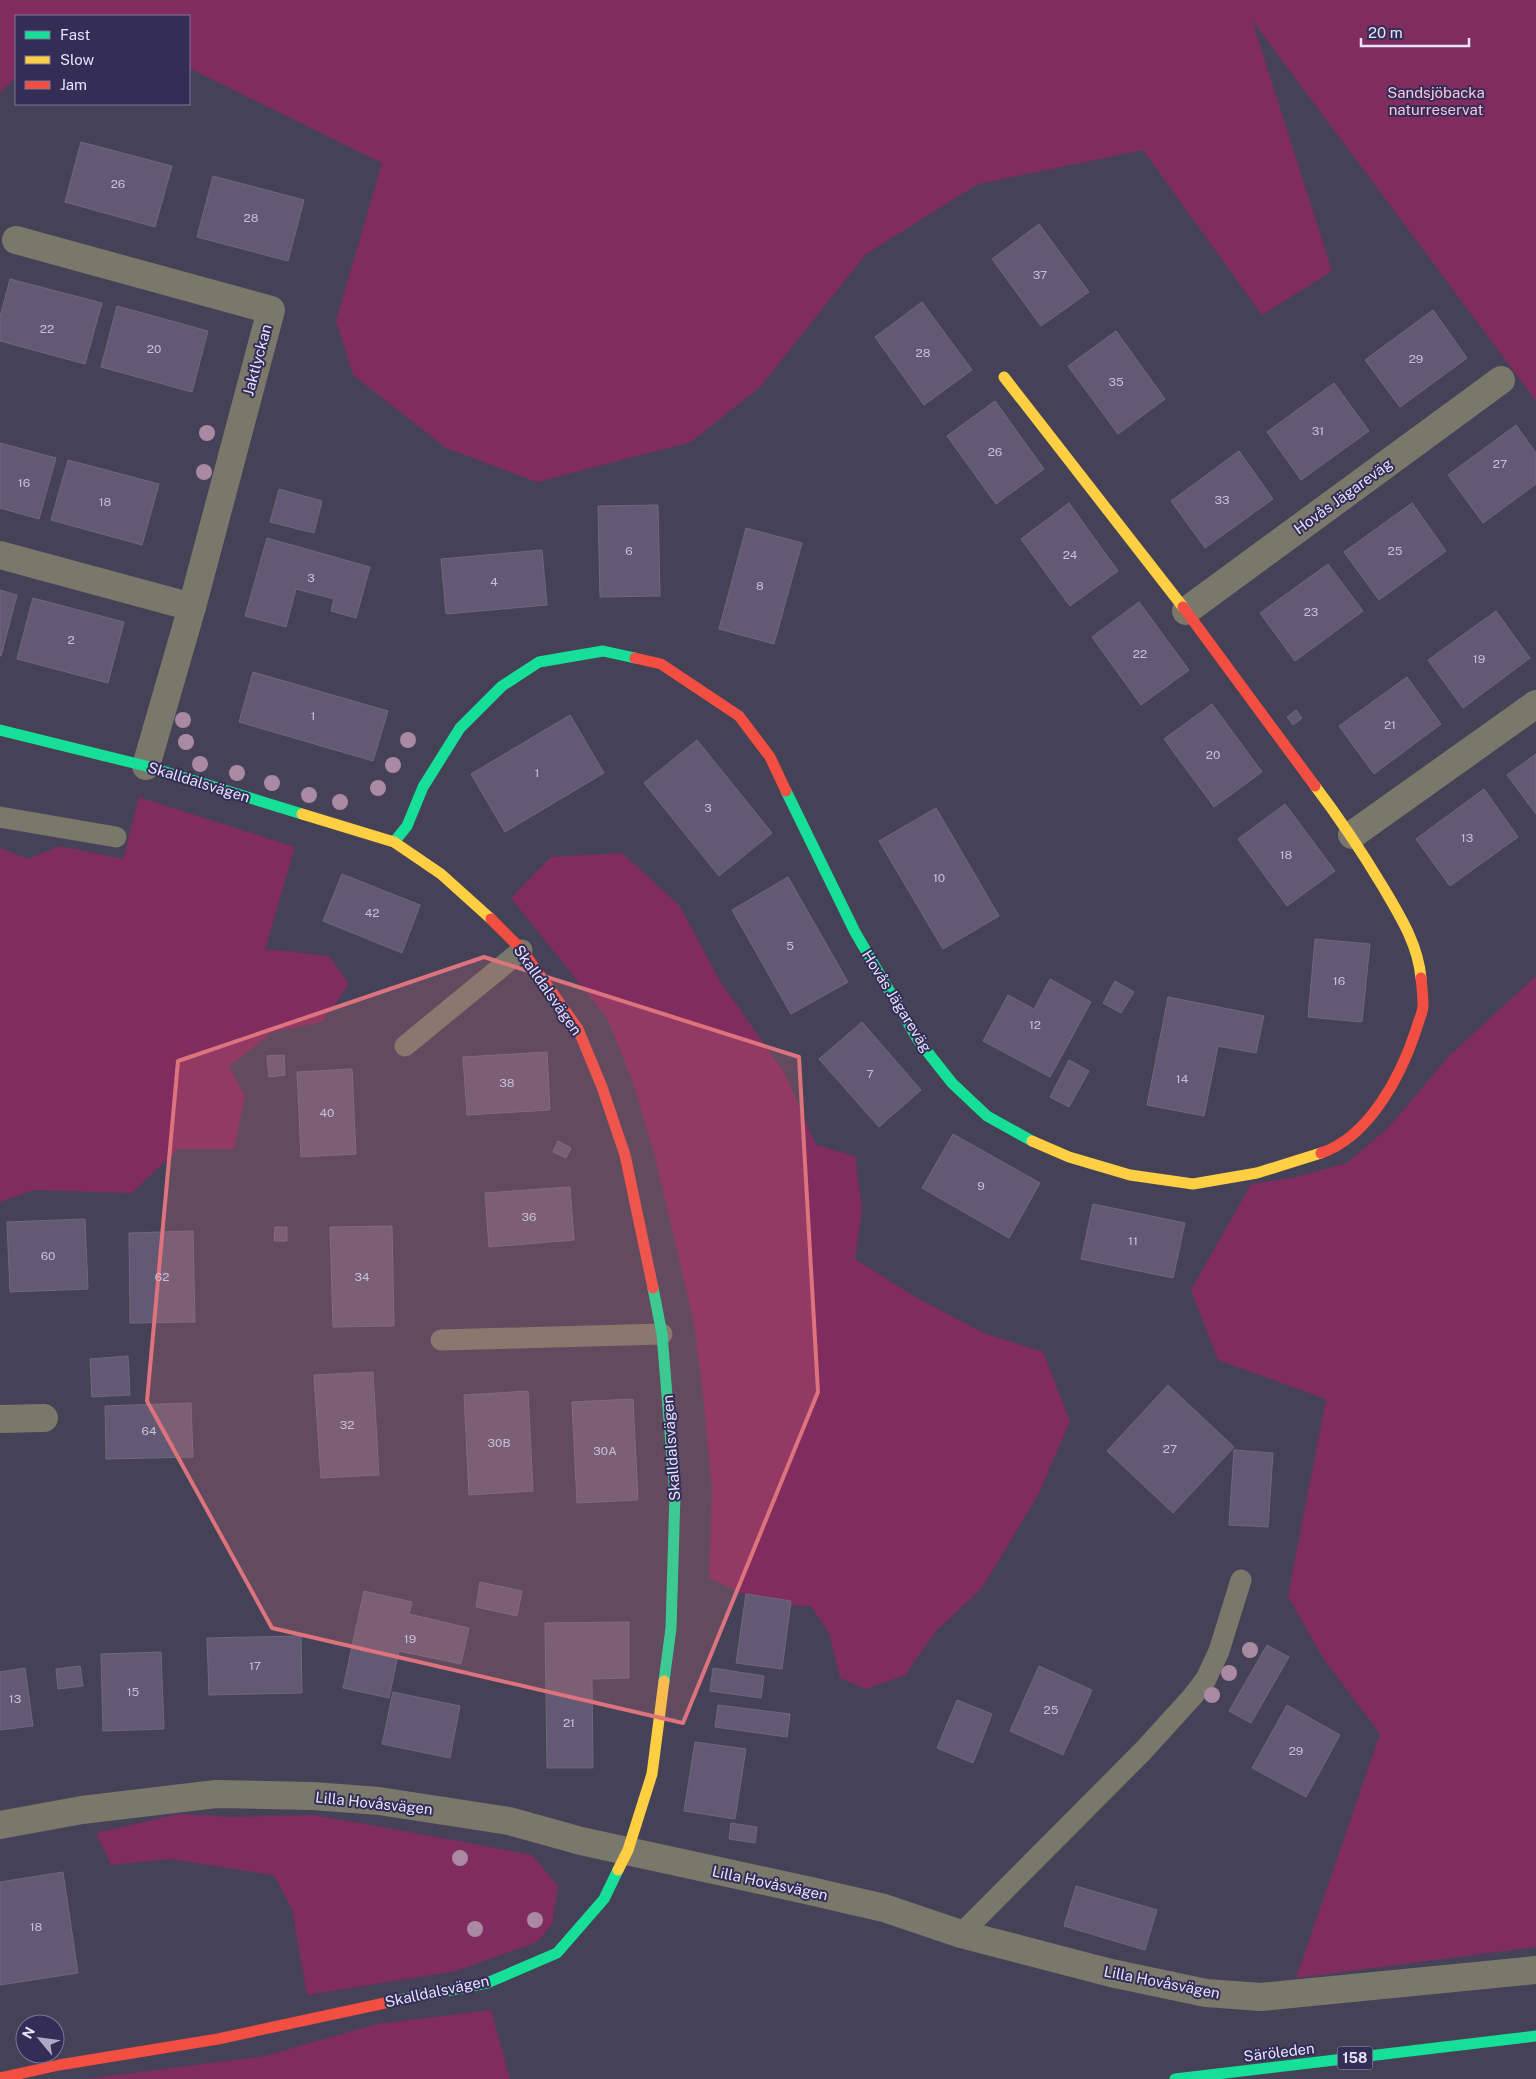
<svg xmlns="http://www.w3.org/2000/svg" width="1536" height="2079" font-family="'Public Sans',sans-serif">
  <style>
    .green { fill: #802c5e }
    .building { fill: #645974; stroke: #6f687b }
    .lines { fill: none; stroke-linecap: round; stroke-linejoin: round }
    .lane { stroke: #79786b; stroke-width: 21 }
    .street { stroke: #79786b; stroke-width: 28 }
    .fast { stroke: #16e098; stroke-width: 11 }
    .slow { stroke: #ffcf43; stroke-width: 11 }
    .jam { stroke: #f24e42; stroke-width: 11 }
    .tree { fill: #aa8aa2 }
    .marked { fill: #dc737d; fill-opacity: 0.2; stroke: #dc737d; stroke-width: 4; stroke-linejoin: round }
    .labels { text-anchor: middle; dominant-baseline: central; stroke-width: 4; stroke-linejoin: round; paint-order: stroke }
    .number-label { font-size: 12px; fill: #c5c0db }
    .shield { fill: #342d56; stroke: #b0accb; stroke-width: 1 }
    .shield-label { font-size: 14px; font-weight: bold; fill: #e5e3fd }
    .park-label { font-size: 15px; fill: #fcc5de; stroke: #342d56 }
    .street-label { font-size: 15px; fill: #e5e3fd; stroke: #342d56 }
  </style>
  <rect width="100%" height="100%" fill="#454258"/>
  <!-- green -->
  <g class="green">
    <polygon points="0,0 1536,0 1536,401 1252,20 1332,271 1262,315 1143,150 978,184 866,254 760,387 691,442 537,482 446,448 353,375 336,321 382,163 189,68 189,16 16,16 16,78 0,92"/>
    <polygon points="139,797 295,847 265,949 329,956 349,984 322,1022 273,1032 229,1066 245,1097 234,1149 178,1149 132,1193 33,1190 0,1202 0,848 28,859 60,846 123,859"/>
    <polygon points="622,853 679,905 720,981 785,1074 816,1145 855,1156 862,1210 855,1259 917,1298 984,1333 1043,1352 1070,1421 1038,1495 982,1588 936,1631 905,1675 866,1689 840,1678 829,1633 811,1606 767,1605 709,1578 712,1490 704,1404 694,1323 654,1153 632,1080 607,1018 511,898 551,857"/>
    <polygon points="1536,976 1536,1947 1296,1978 1380,1734 1323,1658 1288,1596 1326,1399 1218,1360 1191,1290 1251,1184 1292,1178 1347,1163 1388,1128 1450,1055"/>
    <polygon points="179,1814 232,1817 313,1815 399,1830 532,1855 558,1886 552,1924 537,1942 456,1971 307,1995 292,1909 274,1875 170,1859 111,1865 96,1833"/>
    <polygon points="491,2010 510,2079 87,2079 265,2056 377,2024"/>
  </g>
  <!-- building -->
  <g class="building">
    <polygon points="81,142 172,166 155,227 65,202"/>
    <polygon points="213,176 304,200 288,261 197,237"/>
    <polygon points="1039,224 1089,292 1041,326 992,259"/>
    <polygon points="10,279 102,303 85,364 0,341 0,317"/>
    <polygon points="922,302 972,370 924,405 875,337"/>
    <polygon points="117,306 208,331 192,392 101,367"/>
    <polygon points="1433,310 1467,358 1400,407 1365,360"/>
    <polygon points="1116,331 1165,399 1118,434 1068,366"/>
    <polygon points="1334,383 1369,431 1301,480 1267,432"/>
    <polygon points="995,401 1044,469 996,504 947,436"/>
    <polygon points="1516,425 1536,453 1536,484 1483,523 1448,475"/>
    <polygon points="0,443 56,458 39,519 0,508"/>
    <polygon points="1239,451 1273,499 1205,548 1171,501"/>
    <polygon points="68,460 159,484 142,545 51,520"/>
    <polygon points="279,489 322,501 314,533 270,522"/>
    <polygon points="1069,503 1118,571 1070,606 1021,539"/>
    <polygon points="1412,503 1446,551 1379,600 1344,552"/>
    <polygon points="658,505 660,596 600,597 598,506"/>
    <polygon points="746,528 802,543 774,644 719,629"/>
    <polygon points="267,538 370,567 356,618 331,611 334,599 296,589 286,627 245,616"/>
    <polygon points="542,550 547,605 446,614 441,559"/>
    <polygon points="1328,564 1363,611 1295,661 1260,613"/>
    <polygon points="0,590 17,595 1,656 0,656"/>
    <polygon points="33,598 124,622 108,683 17,659"/>
    <polygon points="1139,602 1189,670 1141,705 1092,637"/>
    <polygon points="1496,611 1530,658 1463,708 1428,660"/>
    <polygon points="253,672 388,711 373,761 239,722"/>
    <polygon points="1407,677 1441,724 1374,774 1339,726"/>
    <polygon points="1212,704 1262,772 1214,807 1164,739"/>
    <polygon points="1296,710 1302,718 1293,725 1287,717"/>
    <polygon points="570,715 604,773 505,832 471,774"/>
    <polygon points="697,740 772,833 719,876 644,783"/>
    <polygon points="1536,754 1536,814 1507,775"/>
    <polygon points="1484,789 1518,837 1450,886 1416,839"/>
    <polygon points="1285,804 1335,871 1287,906 1238,839"/>
    <polygon points="936,808 999,916 943,949 879,841"/>
    <polygon points="342,874 420,905 402,953 323,921"/>
    <polygon points="788,877 848,982 791,1014 732,910"/>
    <polygon points="1315,939 1370,944 1362,1022 1308,1017"/>
    <polygon points="1050,979 1091,1002 1050,1077 983,1041 1008,995 1034,1009"/>
    <polygon points="1115,981 1134,992 1121,1013 1103,1003"/>
    <polygon points="1168,997 1264,1016 1256,1053 1218,1046 1204,1116 1147,1105"/>
    <polygon points="862,1022 921,1090 879,1127 819,1059"/>
    <polygon points="547,1052 550,1110 467,1115 463,1057"/>
    <polygon points="284,1055 285,1075 269,1077 267,1056"/>
    <polygon points="1069,1060 1089,1071 1069,1107 1050,1097"/>
    <polygon points="352,1069 356,1154 301,1157 297,1072"/>
    <polygon points="953,1134 1040,1183 1009,1238 922,1188"/>
    <polygon points="558,1141 571,1148 566,1158 553,1152"/>
    <polygon points="570,1187 574,1240 489,1247 485,1193"/>
    <polygon points="1093,1204 1185,1223 1173,1278 1081,1259"/>
    <polygon points="85,1219 88,1289 10,1292 7,1222"/>
    <polygon points="392,1226 394,1326 333,1327 330,1227"/>
    <polygon points="275,1227 287,1227 287,1241 274,1241"/>
    <polygon points="193,1231 195,1322 130,1323 129,1233"/>
    <polygon points="128,1356 130,1395 92,1397 90,1359"/>
    <polygon points="373,1372 379,1475 321,1478 314,1375"/>
    <polygon points="1168,1385 1234,1447 1173,1513 1107,1451"/>
    <polygon points="528,1391 533,1491 469,1495 464,1395"/>
    <polygon points="633,1399 638,1500 577,1503 572,1402"/>
    <polygon points="191,1403 193,1457 106,1459 105,1406"/>
    <polygon points="1234,1450 1273,1453 1268,1527 1229,1525"/>
    <polygon points="480,1582 522,1591 517,1616 476,1607"/>
    <polygon points="364,1591 412,1602 409,1614 469,1628 461,1664 399,1651 389,1698 343,1688"/>
    <polygon points="746,1594 791,1601 782,1669 736,1663"/>
    <polygon points="629,1622 629,1678 592,1679 593,1768 547,1768 545,1623"/>
    <polygon points="301,1636 302,1693 209,1695 207,1638"/>
    <polygon points="1267,1645 1289,1657 1251,1723 1229,1711"/>
    <polygon points="161,1652 164,1729 103,1731 101,1654"/>
    <polygon points="80,1666 83,1686 58,1689 56,1669"/>
    <polygon points="1039,1666 1092,1690 1063,1755 1010,1731"/>
    <polygon points="25,1668 33,1726 0,1730 0,1672"/>
    <polygon points="713,1668 764,1676 761,1698 710,1691"/>
    <polygon points="393,1692 460,1706 450,1758 382,1744"/>
    <polygon points="957,1700 992,1714 973,1763 937,1748"/>
    <polygon points="718,1705 790,1714 787,1737 715,1727"/>
    <polygon points="1287,1705 1340,1735 1306,1797 1252,1768"/>
    <polygon points="695,1742 746,1749 735,1819 684,1811"/>
    <polygon points="731,1823 757,1827 755,1843 729,1839"/>
    <polygon points="63,1872 78,1973 0,1985 0,1882"/>
    <polygon points="1076,1886 1157,1910 1145,1950 1064,1926"/>
  </g>
  <g class="lines">
    <!-- lane -->
    <g class="lane">
      <polyline points="0,817 116,837"/>
      <polyline points="405,1046 522,950"/>
      <polyline points="441,1340 662,1334"/>
      <polyline points="961,1934 1143,1751 1193,1696 1206,1679 1219,1651 1241,1580"/>
    </g>
    <!-- street -->
    <g class="street">
      <polyline points="16,240 271,310 192,607 146,766"/>
      <polyline points="0,555 192,607"/>
      <polyline points="1186,611 1501,380"/>
      <polyline points="1352,835 1536,704"/>
      <polyline points="0,1419 44,1418"/>
      <polyline points="0,1825 82,1810 216,1794 313,1796 379,1801 509,1821 581,1841 806,1890 884,1908 961,1934 1111,1973 1206,1993 1261,1997 1536,1970"/>
    </g>
    <!-- fast -->
    <g class="fast">
      <polyline points="0,730 146,766 302,814"/>
      <polyline points="786,791 855,932 918,1040 952,1083 987,1116 1032,1141"/>
      <polyline points="394,842 407,826 423,787 460,728 502,686 539,662 603,651 635,658"/>
      <polyline points="653,1288 662,1334 675,1494 671,1628 664,1681"/>
      <polyline points="399,2000 487,1983 557,1953 604,1899 618,1870"/>
      <polyline points="1175,2079 1536,2036"/>
    </g>
    <!-- slow -->
    <g class="slow">
      <polyline points="1004,377 1183,607"/>
      <path d="M1315,786C1340,819 1362,852 1383,887C1400,916 1418,944 1421,978"/>
      <polyline points="302,814 394,842 441,874 491,919"/>
      <polyline points="1032,1141 1069,1157 1130,1175 1193,1184 1257,1173 1321,1153"/>
      <polyline points="618,1870 628,1850 652,1774 664,1681"/>
    </g>
    <!-- jam -->
    <g class="jam">
      <polyline points="1183,607 1315,786"/>
      <polyline points="635,658 661,664 739,716 770,757 786,791"/>
      <polyline points="491,919 522,950 578,1029 602,1087 625,1155 653,1288"/>
      <path d="M1321,1153C1369,1137 1401,1076 1416,1030C1418,1022 1423,1013 1423,1005C1423,996 1422,987 1421,978"/>
      <polyline points="0,2078 59,2065 218,2039 399,2000"/>
    </g>
  </g>
  <!-- trees -->
  <g class="tree">
    <circle cx="207" cy="433" r="8"/>
    <circle cx="204" cy="472" r="8"/>
    <circle cx="183" cy="720" r="8"/>
    <circle cx="408" cy="740" r="8"/>
    <circle cx="186" cy="742" r="8"/>
    <circle cx="200" cy="764" r="8"/>
    <circle cx="393" cy="765" r="8"/>
    <circle cx="237" cy="773" r="8"/>
    <circle cx="272" cy="783" r="8"/>
    <circle cx="378" cy="788" r="8"/>
    <circle cx="309" cy="795" r="8"/>
    <circle cx="340" cy="802" r="8"/>
    <circle cx="1250" cy="1650" r="8"/>
    <circle cx="1229" cy="1673" r="8"/>
    <circle cx="1212" cy="1695" r="8"/>
    <circle cx="460" cy="1858" r="8"/>
    <circle cx="535" cy="1920" r="8"/>
    <circle cx="475" cy="1929" r="8"/>
  </g>
  <!-- marked area -->
  <path class="marked" d="M484,957L799,1057L818,1392L683,1723L272,1628L147,1401L178,1061Z"/>
  <g class="labels">
    <!-- number labels -->
    <g class="number-label">
      <text x="118" y="184">26</text>
      <text x="251" y="218">28</text>
      <text x="1040" y="275">37</text>
      <text x="47" y="329">22</text>
      <text x="154" y="349">20</text>
      <text x="923" y="353">28</text>
      <text x="1416" y="359">29</text>
      <text x="1116" y="382">35</text>
      <text x="1318" y="431">31</text>
      <text x="995" y="452">26</text>
      <text x="1500" y="464">27</text>
      <text x="24" y="483">16</text>
      <text x="1222" y="500">33</text>
      <text x="105" y="502">18</text>
      <text x="629" y="551">6</text>
      <text x="1395" y="551">25</text>
      <text x="1070" y="555">24</text>
      <text x="311" y="578">3</text>
      <text x="494" y="582">4</text>
      <text x="760" y="586">8</text>
      <text x="1311" y="612">23</text>
      <text x="71" y="640">2</text>
      <text x="1140" y="654">22</text>
      <text x="1479" y="659">19</text>
      <text x="313" y="716">1</text>
      <text x="1390" y="725">21</text>
      <text x="1213" y="755">20</text>
      <text x="537" y="773">1</text>
      <text x="708" y="808">3</text>
      <text x="1467" y="838">13</text>
      <text x="1286" y="855">18</text>
      <text x="939" y="878">10</text>
      <text x="372" y="913">42</text>
      <text x="790" y="946">5</text>
      <text x="1339" y="981">16</text>
      <text x="1035" y="1025">12</text>
      <text x="870" y="1074">7</text>
      <text x="1182" y="1079">14</text>
      <text x="507" y="1083">38</text>
      <text x="327" y="1113">40</text>
      <text x="981" y="1186">9</text>
      <text x="529" y="1217">36</text>
      <text x="1133" y="1241">11</text>
      <text x="48" y="1256">60</text>
      <text x="162" y="1277">62</text>
      <text x="362" y="1277">34</text>
      <text x="347" y="1425">32</text>
      <text x="149" y="1431">64</text>
      <text x="499" y="1443">30B</text>
      <text x="1170" y="1449">27</text>
      <text x="605" y="1451">30A</text>
      <text x="410" y="1639">19</text>
      <text x="255" y="1666">17</text>
      <text x="133" y="1692">15</text>
      <text x="15" y="1699">13</text>
      <text x="1051" y="1710">25</text>
      <text x="569" y="1723">21</text>
      <text x="1296" y="1751">29</text>
      <text x="36" y="1927">18</text>
    </g>
    <!-- shield labels -->
    <rect class="shield" x="1337.5" y="2046.5" width="35" height="23" rx="4"/>
    <g class="shield-label">
      <text x="1355" y="2058">158</text>
    </g>
    <!-- park labels -->
    <g class="park-label">
      <text x="1436" y="92">Sandsjöbacka<tspan x="1436" dy="17">naturreservat</tspan></text>
    </g>
    <!-- street labels -->
    <g class="street-label">
      <text transform="translate(257 360) rotate(-75)">Jaktlyckan</text>
      <text transform="translate(1343 496) rotate(-36)">Hovås Jägareväg</text>
      <text transform="translate(199 782) rotate(17)">Skalldalsvägen</text>
      <text transform="translate(548 990) rotate(55)">Skalldalsvägen</text>
      <text transform="translate(897 1001) rotate(58)">Hovås Jägareväg</text>
      <text transform="translate(671 1448) rotate(-94)">Skalldalsvägen</text>
      <text transform="translate(374 1803) rotate(6)">Lilla Hovåsvägen</text>
      <text transform="translate(770 1883) rotate(12)">Lilla Hovåsvägen</text>
      <text transform="translate(1162 1982) rotate(11)">Lilla Hovåsvägen</text>
      <text transform="translate(437 1991) rotate(-12)">Skalldalsvägen</text>
      <text transform="translate(1279 2052) rotate(-7)">Säröleden</text>
    </g>
  </g>
  <!-- legend -->
  <rect x="15" y="15" width="175" height="90" fill="#342d56" stroke="#7b7699"/>
  <rect x="25" y="31" width="25" height="8" fill="#16e098" stroke="#7b7699"/>
  <text x="60" y="40" font-size="15" fill="#e5e3fd">Fast</text>
  <rect x="25" y="56" width="25" height="8" fill="#ffcf43" stroke="#7b7699"/>
  <text x="60" y="65" font-size="15" fill="#e5e3fd">Slow</text>
  <rect x="25" y="81" width="25" height="8" fill="#f24e42" stroke="#7b7699"/>
  <text x="60" y="90" font-size="15" fill="#e5e3fd">Jam</text>
  <!-- north arrow -->
  <g transform="translate(40 2039) rotate(299)"><circle r="24" fill="#342d56" stroke="#7b7699"/>
  <path d="M0-4L9 19L0 12L-9 19Z" fill="#adabc3"/>
  <text y="-8" font-size="14" font-weight="bold" text-anchor="middle" fill="#e5e3fd">N</text>
  </g>
  <!-- scale -->
  <path d="M1361 38v8h108v-8" fill="none" stroke="#e5e3fd" stroke-width="2.5"/>
  <text x="1368" y="38" font-size="15" fill="#e5e3fd" stroke="#342d56" stroke-width="4" paint-order="stroke">20 m</text>
</svg>
